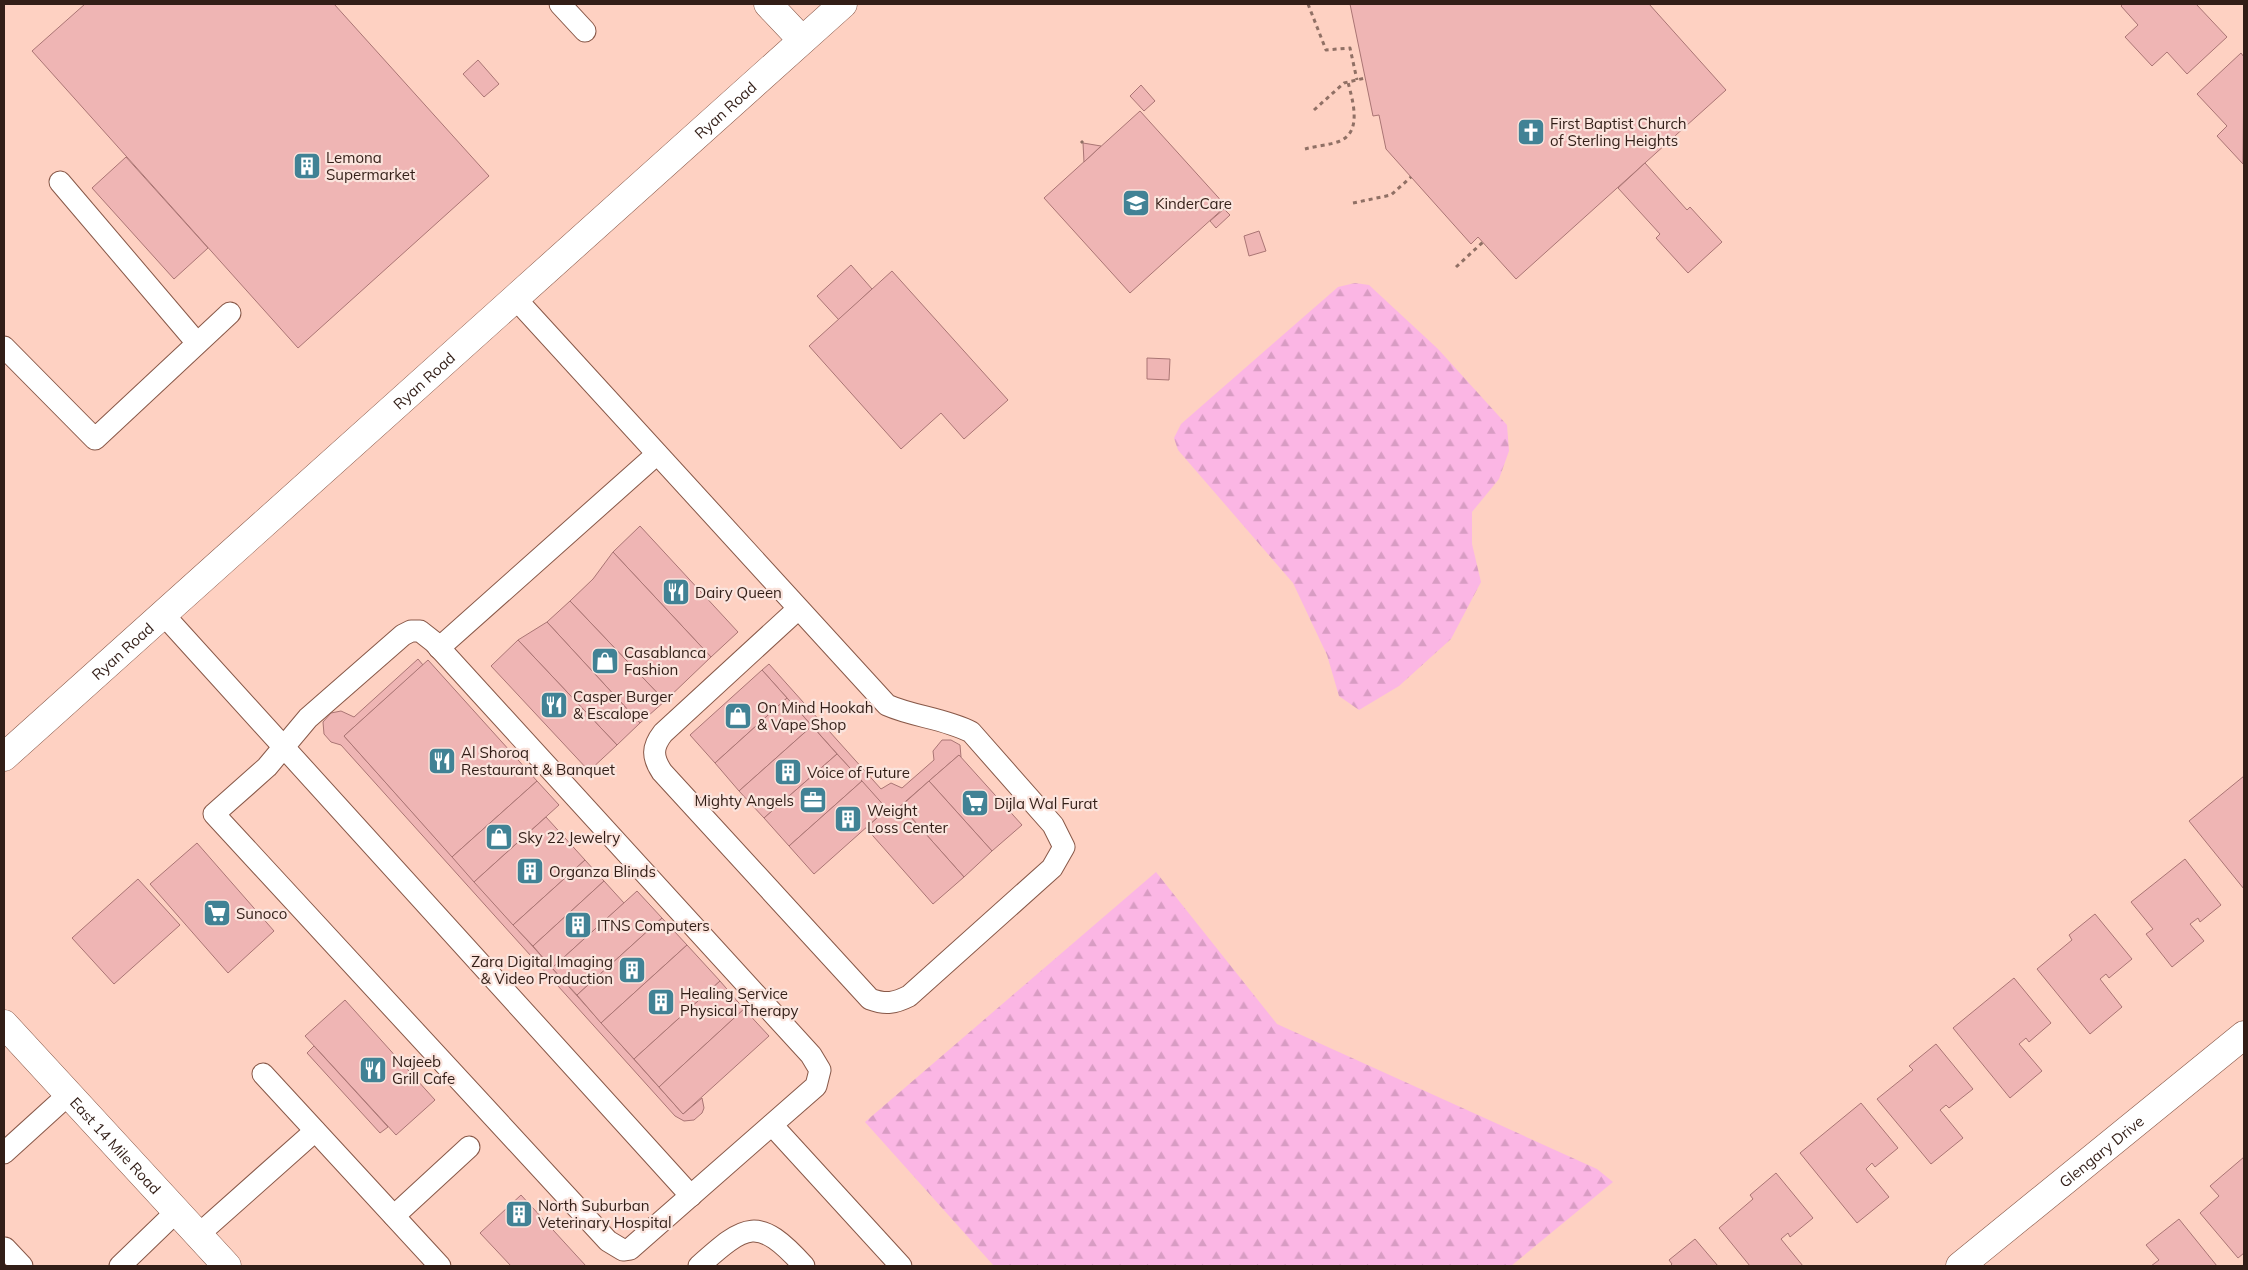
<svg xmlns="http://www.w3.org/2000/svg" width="2248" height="1270" font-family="Mulish,sans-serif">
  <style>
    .forest { fill: url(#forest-firs) }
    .building { fill: #efb5b4; stroke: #aa7574 }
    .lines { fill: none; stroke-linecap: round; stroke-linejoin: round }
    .service-casing { stroke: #885848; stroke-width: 23 }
    .minor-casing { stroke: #885848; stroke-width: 29 }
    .secondary-casing { stroke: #885848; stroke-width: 29 }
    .path { stroke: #907065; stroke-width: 3; stroke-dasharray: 4 4; stroke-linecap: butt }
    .service { stroke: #fff; stroke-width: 21 }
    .minor { stroke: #fff; stroke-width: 28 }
    .secondary { stroke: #fff; stroke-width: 28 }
    .labels { text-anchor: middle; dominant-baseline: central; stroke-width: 4.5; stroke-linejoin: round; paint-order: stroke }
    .street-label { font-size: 15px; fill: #321e17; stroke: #fbe4dd }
    .poi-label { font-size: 15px; fill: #321e17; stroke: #fbe4dd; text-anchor: start }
  </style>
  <defs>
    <pattern id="forest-firs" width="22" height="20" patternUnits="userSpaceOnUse" patternTransform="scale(1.25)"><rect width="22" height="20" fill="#fbb6e4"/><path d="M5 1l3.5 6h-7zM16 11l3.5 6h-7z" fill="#d89cc3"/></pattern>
  </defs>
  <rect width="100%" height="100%" fill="#fed1c2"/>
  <!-- forest -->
  <g class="forest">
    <polygon points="1355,283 1369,285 1438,349 1507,425 1509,451 1499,479 1472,512 1472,544 1481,582 1451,639 1399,686 1359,710 1339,696 1327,655 1293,583 1178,450 1174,438 1181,424 1338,287"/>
    <polygon points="1156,872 1277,1024 1597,1169 1613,1182 1511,1266 994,1266 865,1122"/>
  </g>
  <!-- building -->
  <g class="building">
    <polygon points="85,4 334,4 489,176 298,348 32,51"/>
    <polygon points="1350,4 1649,4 1726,90 1516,279 1478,237 1471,244 1386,149 1379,115 1373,116"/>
    <polygon points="2123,4 2196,4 2227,37 2187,74 2167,52 2152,66 2125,37 2138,25 2121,6"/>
    <polygon points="2241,53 2244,57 2243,164 2217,136 2227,126 2197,94"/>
    <polygon points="478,60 499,84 484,97 463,74"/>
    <polygon points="1141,85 1155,101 1144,111 1130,96"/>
    <polygon points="1140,111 1226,206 1130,293 1044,198"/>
    <polygon points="1083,143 1101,146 1084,162"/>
    <polygon points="126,157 208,248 174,279 92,188"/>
    <polygon points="1645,163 1687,210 1690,207 1722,242 1688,273 1656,238 1660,234 1618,188"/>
    <polygon points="1224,209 1230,215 1216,228 1210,221"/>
    <polygon points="1259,231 1266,251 1249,256 1244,236"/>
    <polygon points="851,265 872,289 839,320 817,296"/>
    <polygon points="892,271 1008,400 964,439 941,413 901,449 809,346"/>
    <polygon points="1147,358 1170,359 1169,380 1147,379"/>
    <polygon points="640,526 738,632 711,657 613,552"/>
    <polygon points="613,552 711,657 665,701 570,601 593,579"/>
    <polygon points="570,601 665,701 640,723 547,622"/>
    <polygon points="547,622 640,723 617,745 518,640"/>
    <polygon points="518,640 617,745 589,771 491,666"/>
    <polygon points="418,659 423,665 344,736 683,1114 702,1098 704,1108 702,1113 694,1120 684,1121 675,1116 341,745 331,742 324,734 323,722 331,713 341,711 354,717"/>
    <polygon points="428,660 537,781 452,857 344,736"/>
    <polygon points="769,664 881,789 891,783 902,788 934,760 933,751 942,740 951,740 960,745 961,757 959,755 891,814 762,670"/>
    <polygon points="762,670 787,698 715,763 690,735"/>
    <polygon points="787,698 812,726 739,791 715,763"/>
    <polygon points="812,726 837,754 764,818 739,791"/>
    <polygon points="837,754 862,781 789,846 764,818"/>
    <polygon points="959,755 1022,825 992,851 929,781"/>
    <polygon points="2244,776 2244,889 2189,821"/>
    <polygon points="537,781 559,805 474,882 452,857"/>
    <polygon points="862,781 887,809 814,874 789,846"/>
    <polygon points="929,781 992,851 964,877 901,806"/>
    <polygon points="901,806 964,877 933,904 866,828 887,809 891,814"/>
    <polygon points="546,817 585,860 513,925 474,882"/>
    <polygon points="197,843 274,931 228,973 150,884"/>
    <polygon points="2185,859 2221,905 2200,922 2198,918 2190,924 2204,941 2172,967 2146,934 2153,929 2131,902"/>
    <polygon points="585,860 604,881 533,946 513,925"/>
    <polygon points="138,879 180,925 114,984 72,938"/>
    <polygon points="604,881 624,903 552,968 533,946"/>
    <polygon points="637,891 662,918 577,995 552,968"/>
    <polygon points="2095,914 2132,959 2109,978 2106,974 2100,979 2122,1007 2090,1034 2037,969 2072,940 2069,935"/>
    <polygon points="662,918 687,945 601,1023 577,995"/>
    <polygon points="687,945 720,981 634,1059 601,1023"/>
    <polygon points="2014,978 2051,1023 2029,1042 2026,1038 2019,1044 2042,1071 2010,1098 1953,1028"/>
    <polygon points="720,981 744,1009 659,1087 634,1059"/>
    <polygon points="345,1000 435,1100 396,1135 305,1036"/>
    <polygon points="744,1009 769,1036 683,1114 659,1087"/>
    <polygon points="1936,1044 1973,1089 1949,1108 1946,1105 1940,1110 1963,1138 1931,1164 1877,1099 1913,1070 1909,1066"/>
    <polygon points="314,1046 388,1127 380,1133 307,1053"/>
    <polygon points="1861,1103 1898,1148 1875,1167 1872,1163 1866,1169 1889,1197 1857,1223 1800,1153"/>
    <polygon points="2244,1157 2244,1253 2238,1258 2200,1213 2219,1196 2210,1186"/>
    <polygon points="1776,1173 1813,1218 1790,1237 1788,1233 1781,1239 1803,1266 1750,1266 1719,1228 1753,1199 1750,1195"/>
    <polygon points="521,1195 586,1266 511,1266 480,1233"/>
    <polygon points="2179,1219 2217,1266 2151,1266 2159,1260 2146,1245"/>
    <polygon points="1695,1239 1718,1266 1670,1266 1672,1264 1669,1260"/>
  </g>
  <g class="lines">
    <!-- service casing -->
    <g class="service-casing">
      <g id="service">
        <polyline points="560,4 585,31"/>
        <polyline points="60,182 197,343"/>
        <path d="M515,298L887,705C914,717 944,718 971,732L1053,825L1064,847L1052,868L909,996C895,1003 886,1005 870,999L662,772C652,757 652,747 663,733L798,609"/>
        <polyline points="4,347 95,439 230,313"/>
        <polyline points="163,614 691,1196"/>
        <polygon points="411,631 420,631 434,642 811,1055 820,1070 816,1086 630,1249 623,1250 608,1241 214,814 267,767 308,718 403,635"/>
        <polyline points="439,648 657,454"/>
        <polyline points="263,1074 440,1266"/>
        <polyline points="772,1125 901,1266"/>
        <polyline points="4,1153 69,1094"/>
        <polyline points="394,1216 469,1147"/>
        <polyline points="198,1235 315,1131"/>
        <polyline points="5,1248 22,1266"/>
        <polyline points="120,1266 177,1211"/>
        <path d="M699,1266C746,1224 758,1215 804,1266"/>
      </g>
    </g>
    <!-- minor casing -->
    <g class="minor-casing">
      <g id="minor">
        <polyline points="768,4 802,40"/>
        <path id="s1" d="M1960,1266L2244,1035"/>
      </g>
    </g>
    <!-- secondary casing -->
    <g class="secondary-casing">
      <g id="secondary">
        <path id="s2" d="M4,757L843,4"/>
        <path id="s3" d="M4,1024L227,1266"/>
      </g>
    </g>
    <!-- path -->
    <g class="path">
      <polyline points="1308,4 1326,50 1350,48 1357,80"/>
      <polyline points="1314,110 1344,83 1365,78"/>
      <polyline points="1081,141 1083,143"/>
      <path d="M1305,149C1316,146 1330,145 1340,141C1363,131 1352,99 1348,82"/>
      <polyline points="1353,203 1391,195 1411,177"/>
      <polyline points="1456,267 1483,242"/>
    </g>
    <!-- service -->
    <use href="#service" class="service"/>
    <!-- minor -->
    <use href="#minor" class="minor"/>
    <!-- secondary -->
    <use href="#secondary" class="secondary"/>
  </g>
  <!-- icons -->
  <defs>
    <g id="church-square" transform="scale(1.4375)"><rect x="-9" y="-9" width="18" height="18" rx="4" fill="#418295" stroke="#fbe4dd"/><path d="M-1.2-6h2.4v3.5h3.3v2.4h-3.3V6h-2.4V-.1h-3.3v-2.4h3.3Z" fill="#fff"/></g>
    <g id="building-square" transform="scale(1.4375)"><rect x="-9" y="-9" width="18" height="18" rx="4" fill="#418295" stroke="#fbe4dd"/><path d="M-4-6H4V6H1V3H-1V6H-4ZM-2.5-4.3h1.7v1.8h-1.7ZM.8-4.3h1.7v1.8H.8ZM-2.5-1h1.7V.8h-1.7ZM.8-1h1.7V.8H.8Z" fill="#fff"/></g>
    <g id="school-square" transform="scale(1.4375)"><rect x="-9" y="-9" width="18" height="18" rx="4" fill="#418295" stroke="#fbe4dd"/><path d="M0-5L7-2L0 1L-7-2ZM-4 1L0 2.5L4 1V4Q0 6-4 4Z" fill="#fff"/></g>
    <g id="restaurant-square" transform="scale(1.4375)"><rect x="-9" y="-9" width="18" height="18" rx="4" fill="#418295" stroke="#fbe4dd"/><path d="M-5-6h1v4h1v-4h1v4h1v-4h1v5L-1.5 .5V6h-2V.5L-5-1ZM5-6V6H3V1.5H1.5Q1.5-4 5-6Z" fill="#fff"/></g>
    <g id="shop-square" transform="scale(1.4375)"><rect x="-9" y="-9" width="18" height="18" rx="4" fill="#418295" stroke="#fbe4dd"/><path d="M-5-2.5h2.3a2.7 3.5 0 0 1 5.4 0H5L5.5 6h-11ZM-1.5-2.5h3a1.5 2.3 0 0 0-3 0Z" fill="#fff"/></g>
    <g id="office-square" transform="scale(1.4375)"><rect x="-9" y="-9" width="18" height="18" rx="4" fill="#418295" stroke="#fbe4dd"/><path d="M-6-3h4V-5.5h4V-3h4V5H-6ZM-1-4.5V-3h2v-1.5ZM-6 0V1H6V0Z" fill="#fff"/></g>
    <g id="supermarket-square" transform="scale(1.4375)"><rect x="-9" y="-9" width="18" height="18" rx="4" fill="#418295" stroke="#fbe4dd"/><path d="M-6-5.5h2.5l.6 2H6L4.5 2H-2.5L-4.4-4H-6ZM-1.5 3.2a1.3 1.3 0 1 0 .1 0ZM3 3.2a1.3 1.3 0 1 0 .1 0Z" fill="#fff"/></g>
  </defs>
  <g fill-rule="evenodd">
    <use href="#church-square" x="1531" y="132"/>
    <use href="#building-square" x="307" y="166"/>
    <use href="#school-square" x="1136" y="203"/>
    <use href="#restaurant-square" x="676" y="592"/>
    <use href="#shop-square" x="605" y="661"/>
    <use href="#restaurant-square" x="554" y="705"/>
    <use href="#shop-square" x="738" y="716"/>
    <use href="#restaurant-square" x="442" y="761"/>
    <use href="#building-square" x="788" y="772"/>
    <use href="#office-square" x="813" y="800"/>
    <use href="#supermarket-square" x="975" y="803"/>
    <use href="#building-square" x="848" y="819"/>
    <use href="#shop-square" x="499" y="837"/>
    <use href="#building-square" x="530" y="871"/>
    <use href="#supermarket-square" x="217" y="913"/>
    <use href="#building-square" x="578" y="925"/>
    <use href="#building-square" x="632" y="970"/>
    <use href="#building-square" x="661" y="1002"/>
    <use href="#restaurant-square" x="373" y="1070"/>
    <use href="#building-square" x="519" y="1214"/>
  </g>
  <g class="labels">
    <!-- street labels -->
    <g class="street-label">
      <text stroke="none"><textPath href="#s2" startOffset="969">Ryan Road</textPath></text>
      <text stroke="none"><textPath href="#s2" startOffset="564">Ryan Road</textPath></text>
      <text stroke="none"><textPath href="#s2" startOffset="159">Ryan Road</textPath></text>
      <text stroke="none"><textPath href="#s3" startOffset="165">East 14 Mile Road</textPath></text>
      <text stroke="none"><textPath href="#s1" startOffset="182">Glengary Drive</textPath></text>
    </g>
    <!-- poi labels -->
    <g class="poi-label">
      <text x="1550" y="123">First Baptist Church<tspan x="1550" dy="17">of Sterling Heights</tspan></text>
      <text x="326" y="157">Lemona<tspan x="326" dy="17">Supermarket</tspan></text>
      <text x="1155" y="203">KinderCare</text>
      <text x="695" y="592">Dairy Queen</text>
      <text x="624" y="652">Casablanca<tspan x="624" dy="17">Fashion</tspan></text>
      <text x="573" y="696">Casper Burger<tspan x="573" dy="17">&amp; Escalope</tspan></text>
      <text x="757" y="707">On Mind Hookah<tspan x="757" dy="17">&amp; Vape Shop</tspan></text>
      <text x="461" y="752">Al Shoroq<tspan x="461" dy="17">Restaurant &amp; Banquet</tspan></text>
      <text x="807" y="772">Voice of Future</text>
      <text x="794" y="800" text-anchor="end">Mighty Angels</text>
      <text x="994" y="803">Dijla Wal Furat</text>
      <text x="867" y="810">Weight<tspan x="867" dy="17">Loss Center</tspan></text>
      <text x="518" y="837">Sky 22 Jewelry</text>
      <text x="549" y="871">Organza Blinds</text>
      <text x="236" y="913">Sunoco</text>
      <text x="597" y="925">ITNS Computers</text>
      <text x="613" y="961" text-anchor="end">Zara Digital Imaging<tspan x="613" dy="17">&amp; Video Production</tspan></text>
      <text x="680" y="993">Healing Service<tspan x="680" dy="17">Physical Therapy</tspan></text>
      <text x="392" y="1061">Najeeb<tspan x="392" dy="17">Grill Cafe</tspan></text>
      <text x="538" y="1205">North Suburban<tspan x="538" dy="17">Veterinary Hospital</tspan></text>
    </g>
  </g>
  <!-- border -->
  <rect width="2248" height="1270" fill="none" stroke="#321e17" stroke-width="10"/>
</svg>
